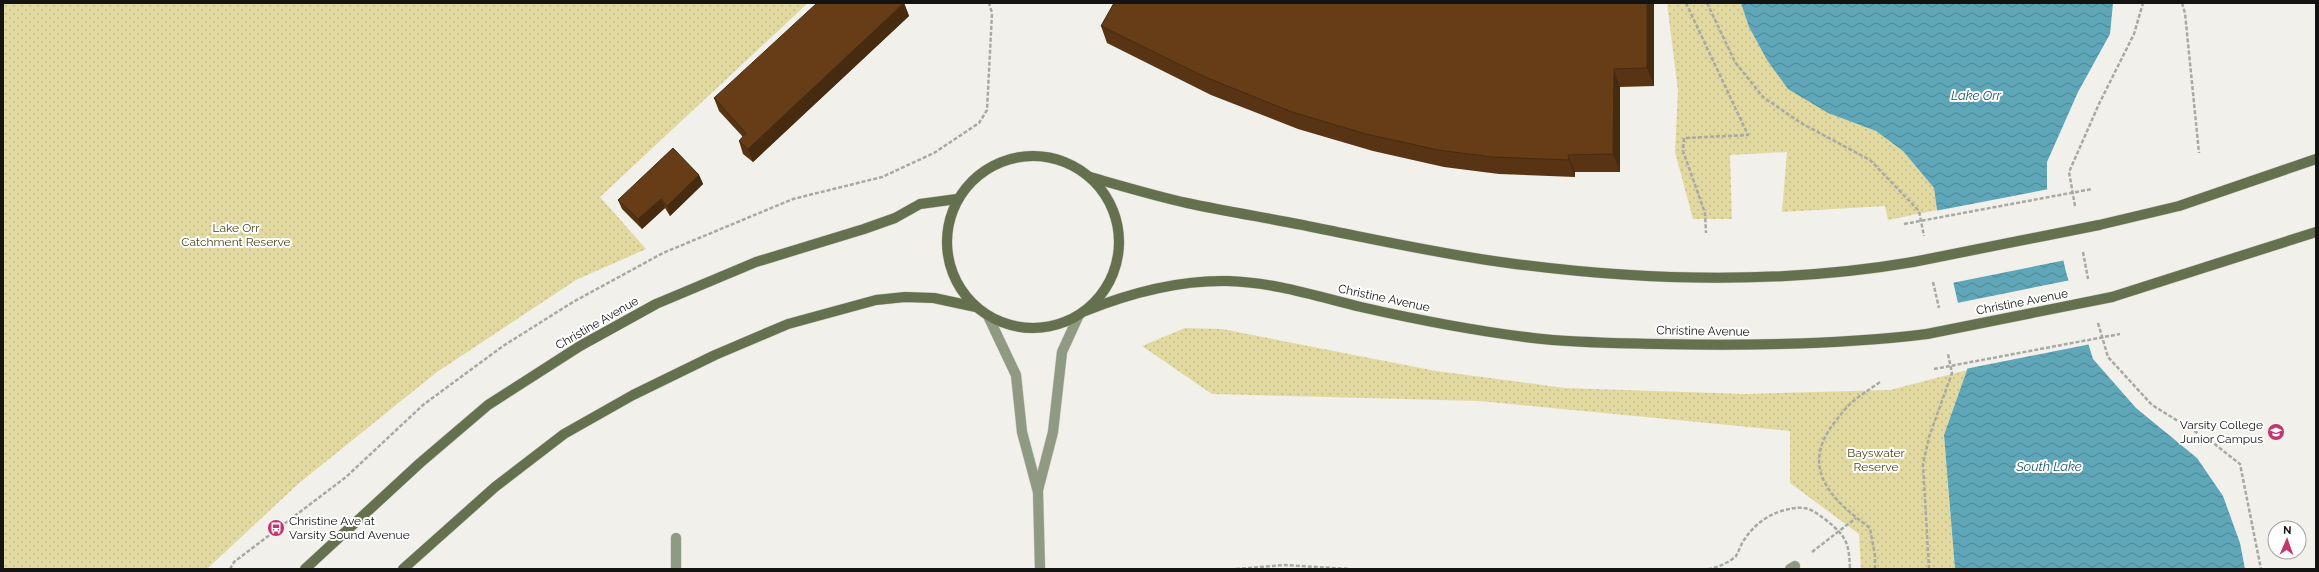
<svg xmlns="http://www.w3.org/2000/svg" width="2319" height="572" font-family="Raleway,sans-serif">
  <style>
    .park { fill: url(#park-dots) }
    .water { fill: url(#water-waves) }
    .pier { fill: #f1f0ea }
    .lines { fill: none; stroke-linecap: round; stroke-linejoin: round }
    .lane-casing { stroke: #cdcdc7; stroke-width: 11 }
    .street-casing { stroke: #cdcdc7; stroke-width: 11 }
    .secondary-casing { stroke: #cdcdc7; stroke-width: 11 }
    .path { stroke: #a9a9a4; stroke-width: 2.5; stroke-dasharray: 4 2; stroke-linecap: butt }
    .lane { stroke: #909982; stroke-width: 10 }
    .street { stroke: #909982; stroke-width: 10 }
    .secondary { stroke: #64704e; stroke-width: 10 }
    .secondary-bridge-casing { stroke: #cdcdc7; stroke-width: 11; stroke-linecap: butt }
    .path-bridge { stroke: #a9a9a4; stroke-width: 2.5; stroke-dasharray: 4 2; stroke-linecap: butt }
    .secondary-bridge { stroke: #64704e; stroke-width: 10 }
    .wall { fill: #583414 }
    .shaded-wall { fill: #472b10 }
    .building { fill: #663d17; stroke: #472b10 }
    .labels { text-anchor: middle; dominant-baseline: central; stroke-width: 4; stroke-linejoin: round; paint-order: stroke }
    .park-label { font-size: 12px; fill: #4c4518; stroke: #fff }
    .street-label { font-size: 12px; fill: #131311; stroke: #fff }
    .poi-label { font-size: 12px; fill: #131311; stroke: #fff; text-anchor: end }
    .water-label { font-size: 13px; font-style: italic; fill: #195664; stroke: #fff }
  </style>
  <defs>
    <pattern id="park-dots" width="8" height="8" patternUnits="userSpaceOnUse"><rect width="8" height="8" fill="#e2d9a1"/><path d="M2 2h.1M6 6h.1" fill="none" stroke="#c1b98a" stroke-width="1.8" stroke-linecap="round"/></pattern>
    <pattern id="water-waves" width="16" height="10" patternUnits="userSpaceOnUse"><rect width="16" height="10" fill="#5ea6b8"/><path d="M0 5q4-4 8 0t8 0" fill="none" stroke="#4c8694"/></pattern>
  </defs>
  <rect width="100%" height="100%" fill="#f1f0ea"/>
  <!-- park -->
  <g class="park">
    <polygon points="3,3 808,3 600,197 646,249 576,280 437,372 298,484 207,569 3,569"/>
    <polygon points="1667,3 1741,3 1749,27 1767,60 1828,113 1876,131 1903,151 1934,188 1937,210 1888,220 1885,206 1782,212 1787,152 1730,155 1732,219 1693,219 1675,152 1678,91"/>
    <polygon points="1185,328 1222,329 1436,371 1565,388 1745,394 1890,390 1967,370 1944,435 1955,569 1861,569 1859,534 1790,483 1790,431 1479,401 1212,394 1142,346"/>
  </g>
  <!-- water -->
  <polygon class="water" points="1741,3 2113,3 2110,34 2078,92 2047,162 2047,188 2066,272 2093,359 2136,408 2197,458 2223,496 2240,543 2245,569 1955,569 1944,435 1967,370 1969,352 1937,210 1934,188 1903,151 1876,131 1828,113 1788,89 1767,60 1749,27"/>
  <!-- pier -->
  <g class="pier">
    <polygon points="2049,189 2066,260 1952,283 1935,211"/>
    <polygon points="2071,280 2091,344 1965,369 1967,352 1957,303"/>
  </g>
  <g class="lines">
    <!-- lane casing -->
    <g class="lane-casing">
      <polyline id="lane" points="676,538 676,569"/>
    </g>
    <!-- street casing -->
    <g class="street-casing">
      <g id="street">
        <polyline points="989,318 1016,375 1022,432 1038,492 1040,569"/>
        <polyline points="1038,490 1053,432 1062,352 1078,317"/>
        <polyline points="1790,569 1795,566"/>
      </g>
    </g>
    <!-- secondary casing -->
    <g class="secondary-casing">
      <g id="secondary">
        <circle cx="1033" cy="242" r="86"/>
        <path d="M1090,177C1122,186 1155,196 1187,203C1234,213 1281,220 1327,230C1387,242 1447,255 1508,263C1642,281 1779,285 1913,262"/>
        <polyline points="2099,225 2179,206 2316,159"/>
        <polyline points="2112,297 2316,232"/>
        <path d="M1085,311C1130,293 1178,280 1227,281C1273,282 1316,296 1361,307C1418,320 1476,331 1533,338C1575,343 1616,343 1658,344C1748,346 1837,345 1927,334"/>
        <polyline points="305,569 420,463 488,405 580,346 656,304 756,262 864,229 895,218 920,204 957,199"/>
        <polyline points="403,569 495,487 564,434 633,395 715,355 788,324 876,300 905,297 934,298 976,307"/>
      </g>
    </g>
    <!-- path -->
    <g class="path">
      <polyline points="1686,3 1748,135 1684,138 1683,151 1705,213 1706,233"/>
      <polyline points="1707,3 1735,62 1763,97 1801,123 1870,160 1919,211 1924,236"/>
      <polyline points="2182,3 2185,13 2199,153"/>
      <polyline points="2075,206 2069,172 2099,104 2134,34 2143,3"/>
      <polyline points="2083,252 2088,279"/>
      <polyline points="1933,282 1939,308"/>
      <polyline points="2098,323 2108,357 2152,405 2212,442 2240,464 2261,569"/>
      <polyline points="1812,552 1856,518"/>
      <polyline points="230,569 234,562 346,477 423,405 503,346 573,302 663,253 793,199 882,177 934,153 979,123 987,110 992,13 989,3"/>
      <polyline points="1236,569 1284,565 1350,569"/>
      <path d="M1708,569C1717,568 1730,562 1736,556C1739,551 1741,544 1744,540C1754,525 1768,514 1785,510C1805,505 1810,508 1826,520C1847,537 1849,543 1850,569"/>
      <path d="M1875,569V556L1870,528C1832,500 1799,469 1834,423C1839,417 1843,411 1848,406C1857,397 1869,390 1880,382"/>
      <polyline points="1929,569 1923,464 1929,437 1952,373 1948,354"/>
    </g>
    <!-- lane -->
    <use href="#lane" class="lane"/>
    <!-- street -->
    <use href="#street" class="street"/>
    <!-- secondary -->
    <use href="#secondary" class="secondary"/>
    <!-- secondary-bridge casing -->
    <g class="secondary-bridge-casing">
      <g id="secondary-bridge">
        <polyline points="1913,262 2099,225"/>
        <polyline points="1927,334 2112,297"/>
      </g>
    </g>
    <!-- path-bridge -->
    <g class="path-bridge">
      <polyline points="1904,224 2092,189"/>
      <polyline points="1934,369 2120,334"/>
    </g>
    <!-- secondary-bridge -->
    <use href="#secondary-bridge" class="secondary-bridge"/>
  </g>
  <!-- wall -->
  <g class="wall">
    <polygon points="904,3 909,16 753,162 743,154 739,141 743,137 719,111 714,98"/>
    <polygon points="1114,3 1654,3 1654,86 1620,87 1620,172 1575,172 1575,177 1499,174 1444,167 1373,151 1298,129 1211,95 1107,43 1101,26"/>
    <polygon points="699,175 703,184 670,216 665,208 642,229 622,209 618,200"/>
  </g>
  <!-- shaded-wall -->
  <g class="shaded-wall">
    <polygon points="904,3 909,16 753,162 748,149"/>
    <polygon points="1647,3 1654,3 1654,86 1647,68"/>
    <polygon points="1614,69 1620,87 1620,172 1613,154"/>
    <polygon points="1568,155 1575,172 1575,177 1569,160"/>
    <polygon points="699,175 703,184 670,216 667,206"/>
    <polygon points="661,199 665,208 642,229 638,219"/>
  </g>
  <!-- building -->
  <g class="building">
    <polygon points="817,3 904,3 748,149 739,141 746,133 714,98"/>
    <polygon points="1114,3 1647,3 1647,68 1614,69 1613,154 1568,155 1569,160 1493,157 1438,150 1366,134 1292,112 1205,77 1101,26"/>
    <polygon points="673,148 699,175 667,206 661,199 638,219 618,200"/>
  </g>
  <!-- icons -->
  <defs>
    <g id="school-disc" transform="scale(0.9)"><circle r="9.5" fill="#c0366f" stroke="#fff"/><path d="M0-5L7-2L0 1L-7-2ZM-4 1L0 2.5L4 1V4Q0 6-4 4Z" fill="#fff"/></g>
    <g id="bus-disc" transform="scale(0.9)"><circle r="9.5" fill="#c0366f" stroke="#fff"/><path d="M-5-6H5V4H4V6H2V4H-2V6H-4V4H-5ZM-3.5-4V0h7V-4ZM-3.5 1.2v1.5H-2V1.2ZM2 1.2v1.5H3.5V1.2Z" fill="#fff"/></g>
  </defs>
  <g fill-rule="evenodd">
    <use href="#school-disc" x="2276" y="432"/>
    <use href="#bus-disc" x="276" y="528"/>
  </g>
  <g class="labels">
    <!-- park labels -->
    <g class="park-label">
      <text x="236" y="228">Lake Orr<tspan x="236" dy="14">Catchment Reserve</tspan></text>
      <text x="1876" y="453">Bayswater<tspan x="1876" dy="14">Reserve</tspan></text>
    </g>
    <!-- street labels -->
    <g class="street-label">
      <text transform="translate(1384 298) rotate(12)">Christine Avenue</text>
      <text transform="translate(2022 302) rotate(-11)">Christine Avenue</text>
      <text transform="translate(597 323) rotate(-30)">Christine Avenue</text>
      <text transform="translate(1703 331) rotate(1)">Christine Avenue</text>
    </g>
    <!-- poi labels -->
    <g class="poi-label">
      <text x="2263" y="425">Varsity College<tspan x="2263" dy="14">Junior Campus</tspan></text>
      <text x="289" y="521" text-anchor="start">Christine Ave at<tspan x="289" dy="14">Varsity Sound Avenue</tspan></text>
    </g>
    <!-- water labels -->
    <g class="water-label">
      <text x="1976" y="95">Lake Orr</text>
      <text x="2049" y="466">South Lake</text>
    </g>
  </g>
  <!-- border -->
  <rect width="2319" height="572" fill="none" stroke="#131311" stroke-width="8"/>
  <!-- north arrow -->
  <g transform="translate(2287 540) rotate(2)"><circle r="19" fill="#ffffff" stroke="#a1a1a0"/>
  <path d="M0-3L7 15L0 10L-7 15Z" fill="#c0366f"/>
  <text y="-6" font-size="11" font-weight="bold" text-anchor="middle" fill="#131311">N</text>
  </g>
</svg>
